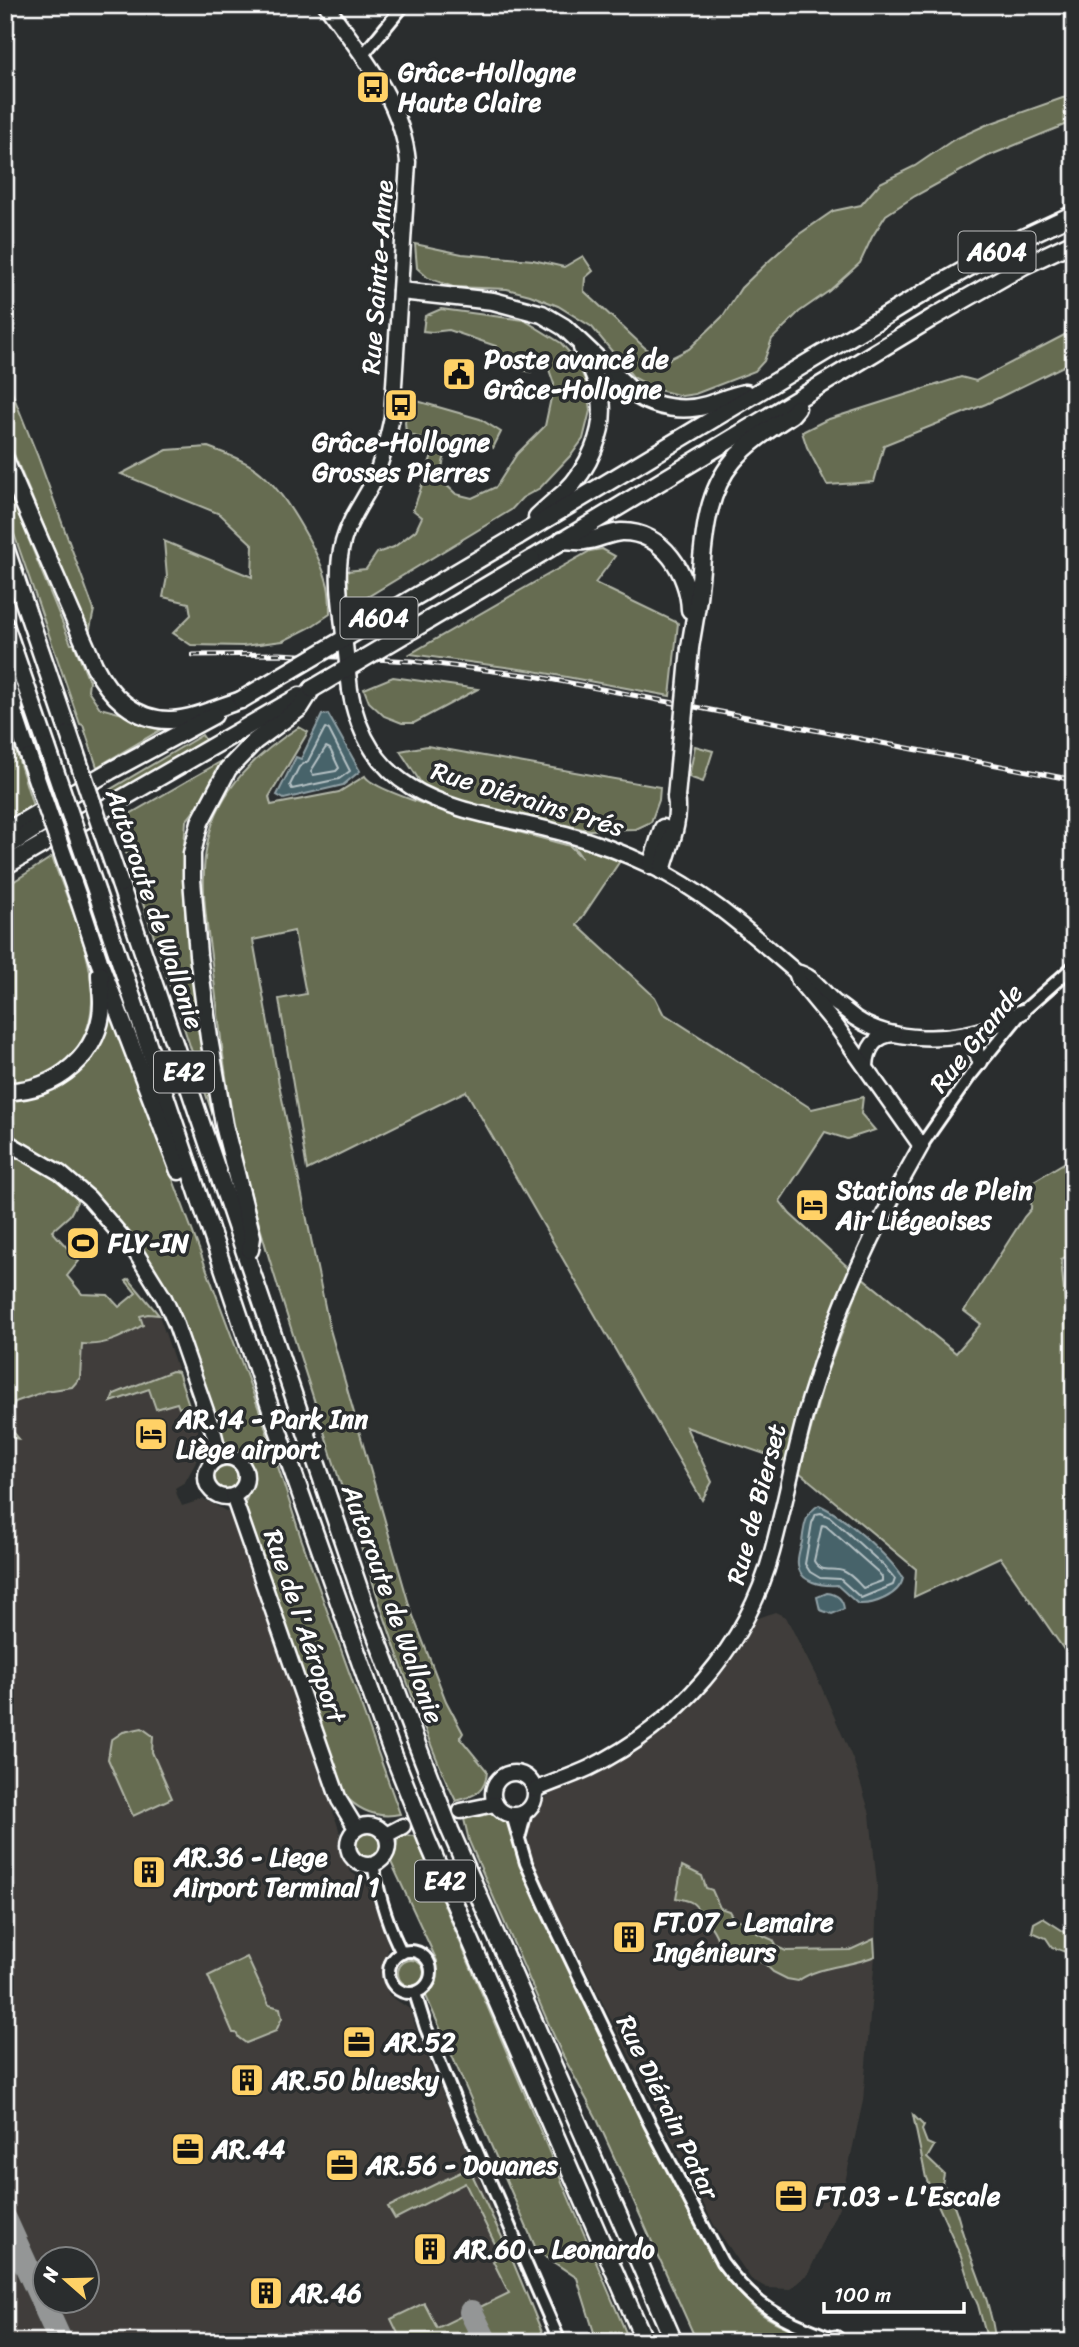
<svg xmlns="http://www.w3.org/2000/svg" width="1079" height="2347" font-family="Sriracha,sans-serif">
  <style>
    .built { fill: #3f3e3a; fill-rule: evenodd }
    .green { fill: #666c51; stroke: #b2b6a8; stroke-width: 2 }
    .water { fill: #47636b; stroke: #91a1a6; stroke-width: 2 }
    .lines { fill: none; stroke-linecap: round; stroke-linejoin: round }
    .shore { stroke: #b5c1c4; stroke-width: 2 }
    .taxiway { stroke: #949696; stroke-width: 24 }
    .major-tunnel { stroke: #3f4243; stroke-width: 14; stroke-dasharray: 14 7; stroke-linecap: butt }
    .minor-casing { stroke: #fff; stroke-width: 16 }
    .major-casing { stroke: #fff; stroke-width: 19 }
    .highway-casing { stroke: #fff; stroke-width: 21 }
    .minor { stroke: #2a2d2e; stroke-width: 10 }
    .major { stroke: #2a2d2e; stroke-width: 14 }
    .highway { stroke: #2a2d2e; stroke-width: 16 }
    .rail-casing { stroke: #fff; stroke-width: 5 }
    .rail { stroke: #2a2d2e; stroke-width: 2.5; stroke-dasharray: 8; stroke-linecap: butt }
    .major-bridge-casing { stroke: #fff; stroke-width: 19; stroke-linecap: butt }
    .highway-bridge-casing { stroke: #fff; stroke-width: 21; stroke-linecap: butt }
    .major-bridge { stroke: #2a2d2e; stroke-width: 14 }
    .highway-bridge { stroke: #2a2d2e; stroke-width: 16 }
    .labels { text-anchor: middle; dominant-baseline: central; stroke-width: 7; stroke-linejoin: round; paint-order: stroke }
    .shield { fill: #2a2d2e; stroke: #bfc0c0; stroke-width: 2 }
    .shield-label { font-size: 24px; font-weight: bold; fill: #fff }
    .poi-label { font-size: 26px; font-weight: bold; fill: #fff; stroke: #2a2d2e; text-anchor: start }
    .street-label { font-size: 26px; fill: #fff; stroke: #2a2d2e }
  </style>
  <rect width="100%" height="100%" fill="#2a2d2e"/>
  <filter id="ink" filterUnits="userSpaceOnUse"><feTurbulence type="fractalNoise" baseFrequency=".0143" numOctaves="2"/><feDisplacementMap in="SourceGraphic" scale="14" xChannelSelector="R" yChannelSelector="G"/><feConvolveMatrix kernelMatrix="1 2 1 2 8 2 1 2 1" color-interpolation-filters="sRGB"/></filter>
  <g filter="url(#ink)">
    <!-- built -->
    <g class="built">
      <path d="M148,1314L159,1315L201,1439V1450L195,1464L185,1482L175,1488L177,1495L182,1506L204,1499L231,1514L323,1780L340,1833L338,1846L351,1872L366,1883L389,1947L381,1976L389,1995L411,2010L418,2035L548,2342H5V1374L82,1344L94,1345L116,1339L142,1326L140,1316ZM46,2260H88V2302H46Z"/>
      <polygon points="775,1612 786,1617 821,1686 854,1762 870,1814 877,1885 875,1956 863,2101 840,2205 808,2274 790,2289 767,2288 751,2279 714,2225 528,1854 529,1823 546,1797 561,1787 617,1761 671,1724 725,1669 756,1619"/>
    </g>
    <!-- green -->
    <g class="green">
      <polygon points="1074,94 1074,121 986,157 915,196 886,215 872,237 860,263 829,291 799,312 772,339 764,361 755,371 695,394 682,396 655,389 633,377 592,327 558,306 530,295 507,289 453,287 428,278 417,268 415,244 462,254 533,260 564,267 583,256 593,271 585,278 584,291 644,347 665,361 689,349 723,316 741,288 769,261 798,235 833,211 861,205 880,183 915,166 953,140 986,125"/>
      <path d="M441,309L524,320L561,343L576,360L587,384L590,411L583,439L572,454L540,488L522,498L511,510L364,599L348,600L347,571L366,569L377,553L394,547L416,530L422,517L413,510C421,491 425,472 433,453L430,442L406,433L405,422L410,399L480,419L501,432L493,448C460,441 440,438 442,481L456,494L472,498L496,487L517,454L545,426L554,384L546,361L539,360L531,372L502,366L496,346L449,330L432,332L423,331L425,316Z"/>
      <polygon points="1074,330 1074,361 986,404 884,445 874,482 827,485 807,447 802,432 826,420 961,377 976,381"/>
      <polygon points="5,375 38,457 94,610 89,633 5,433"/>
      <path d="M208,447C226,454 248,461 262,474C286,494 321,556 328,586C330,595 330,604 330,614L309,628L283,641L243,646L191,645L173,633L191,615L189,603L163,597L167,577L164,541L252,577L253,545L220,514L121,474L167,450Z"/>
      <polygon points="5,481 71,644 74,644 89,681 88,690 100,708 167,726 97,767 83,725 80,724 5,508"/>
      <polygon points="602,549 615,556 595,583 678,623 670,696 534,671 410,654 556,570 590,551"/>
      <polygon points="393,677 478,689 414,723 402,723 384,716 369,702 364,689"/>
      <polygon points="5,716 33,806 33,810 5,824"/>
      <path d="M299,727L308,732L269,797L271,805L339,792L365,776C377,797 538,837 570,846L582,858L572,844L620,861L577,925L655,997L663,1013L812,1109L863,1097L861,1114L875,1130L847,1139L825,1132L780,1201L790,1214L849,1268L812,1377L788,1462L686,1427L712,1482L702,1500L466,1091L307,1170L279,999L306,994L294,931L253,940L279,1084L329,1326L410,1608L446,1701L463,1733L460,1738L487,1771C486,1792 475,1796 456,1801C437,1764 423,1724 408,1684C380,1608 356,1531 331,1454C299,1349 261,1245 237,1138C225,1084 220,1028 213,972C208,929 198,883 208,840C219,788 257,754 299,727Z"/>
      <polygon points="202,735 206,741 108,797 106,792"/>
      <polygon points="427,746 660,787 659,800 651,822 636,829 589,830 503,814 429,795 400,751"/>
      <polygon points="695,746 713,751 703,782 689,777"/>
      <path d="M227,758C213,778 202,804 186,821C185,838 182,857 183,874C186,964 204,1053 221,1140L116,822Z"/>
      <path d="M52,857C72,915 119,1001 72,1055C54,1076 32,1083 5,1083V887Z"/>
      <path d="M110,1011L263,1420L301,1538L400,1814C377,1819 359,1811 343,1794L243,1511C244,1499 253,1490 253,1478C254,1458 236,1457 227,1444C223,1440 221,1434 218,1429L180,1318L155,1268L115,1217L65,1171L5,1134V1100C64,1097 95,1067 110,1011Z"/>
      <path d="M5,1148L52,1176L79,1198L70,1215L52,1231L79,1261L67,1276L82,1294L108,1295L119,1307L136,1293L126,1281L129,1279L159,1315L148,1314L140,1316L143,1325C123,1336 105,1347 82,1344L80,1378L72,1387L46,1391L15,1402L7,1424L19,1439L5,1436Z"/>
      <polygon points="1074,1157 1074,1253 1061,1259 1065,1303 1074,1312 1074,1664 1000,1557 914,1597 916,1569 799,1472 826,1375 863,1278 956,1353 981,1324 964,1311 1024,1217 1031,1209 1032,1182"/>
      <polygon points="172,1371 178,1372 189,1405 179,1408 177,1403 156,1409 149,1389 111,1402 114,1394"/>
      <circle cx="226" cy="1478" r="12"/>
      <polygon points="142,1728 153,1736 152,1752 172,1798 133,1816 108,1759 111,1740 123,1732"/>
      <path d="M494,1812L508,1824L524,1870L701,2238C718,2263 733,2289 755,2309C774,2325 801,2333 824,2342H697L596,2117L561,2052L469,1841L464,1819Z"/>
      <circle cx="368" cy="1845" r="13"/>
      <polygon points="399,1835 415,1836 630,2342 597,2342 577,2278 537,2251 426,1996 437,1982 437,1961 391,1862"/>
      <path d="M682,1866L702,1876L706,1888L712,1890L720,1908L729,1911L733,1918L741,1921L744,1919L753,1922L757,1933L773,1940L777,1947L786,1951L850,1950L874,1939L875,1956C850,1967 820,1965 798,1981L787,1979L773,1972L765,1964L738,1953L731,1945L717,1938C714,1929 709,1924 704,1917C694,1903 694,1901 676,1898Z"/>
      <polygon points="1043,1918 1074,1938 1074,1955 1052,1947 1046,1938 1032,1932 1034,1923"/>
      <polygon points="247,1957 269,2005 280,2008 282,2018 276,2031 246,2043 239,2038 236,2033 233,2033 208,1976"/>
      <circle cx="411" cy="1973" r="13"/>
      <path d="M913,2115L924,2126L922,2130L927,2143L934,2146L927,2158L944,2174L942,2184L949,2191V2197C958,2208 959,2224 964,2237C977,2275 990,2300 996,2342H988L978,2305L971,2289L961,2256L926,2178Z"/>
      <polygon points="469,2168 509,2252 546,2342 402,2342 391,2319 424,2303 437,2328 509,2293 493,2261 501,2256 465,2183 395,2219 388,2207"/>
    </g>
    <!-- water -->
    <g class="water">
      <polygon points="328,714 360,771 343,785 284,799 277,795 296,757 301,759 322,715"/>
      <path d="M819,1505C844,1516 888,1555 903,1578C900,1595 874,1605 858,1604L837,1585C823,1586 799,1583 798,1564C797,1557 800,1549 802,1542C804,1527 805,1513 819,1505Z"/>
      <path d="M827,1593C837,1594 843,1599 844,1609L832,1614L820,1610L817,1597Z"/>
    </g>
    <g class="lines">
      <!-- shore -->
      <g class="shore">
        <polygon points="325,728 329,730 350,771 339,779 292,789 290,785 299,767 308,761"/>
        <polygon points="326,747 330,749 339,768 336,771 313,775 311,771"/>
        <polygon points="821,1513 830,1517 884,1566 895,1579 893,1585 861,1598 840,1579 820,1578 810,1572 805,1564 812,1523 816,1514"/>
        <path d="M822,1525L826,1526L878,1572L882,1577V1581L863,1588C857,1582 853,1576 845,1572C833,1566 822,1575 814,1561Z"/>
      </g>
      <!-- taxiway -->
      <g class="taxiway">
        <polyline points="5,2219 61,2342"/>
        <polyline points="471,2312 486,2342"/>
      </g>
      <!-- major-tunnel -->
      <polyline class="major-tunnel" points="403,1826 461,1811"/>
      <!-- minor casing -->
      <g class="minor-casing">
        <g id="minor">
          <polyline points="362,56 404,5"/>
          <polyline points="921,1146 970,1076 1022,1012 1074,966"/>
          <path d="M512,1815L526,1863L550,1916L650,2124L722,2262C759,2312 784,2319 839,2341"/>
          <polyline points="520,1835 526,1812"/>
          <path d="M373,1865C379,1895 387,1925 402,1953"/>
          <circle cx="410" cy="1972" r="21"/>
          <polyline points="415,1993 426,2028 456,2103 560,2342"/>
        </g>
      </g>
      <!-- major casing -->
      <g class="major-casing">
        <g id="major">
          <path d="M326,5C361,54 402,100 408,162L392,417C387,440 382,462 372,484C362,503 349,520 343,542C336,567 339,592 342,617"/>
          <path d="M350,690C371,810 471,808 566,834C595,842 624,853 651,866C706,892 750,933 796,972C814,975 824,995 838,1005C844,1009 850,1014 855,1018C892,1043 953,1042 993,1026C1003,1022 1012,1016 1022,1012"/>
          <polyline points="962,1035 974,1045 980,1062"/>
          <path d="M866,1066C867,1048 875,1035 894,1034"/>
          <polyline points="5,1141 60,1173 89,1198 136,1253 164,1298 175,1322 214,1434 220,1458"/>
          <circle cx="226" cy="1477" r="20"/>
          <polyline points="233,1496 339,1800 356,1828"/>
          <circle cx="514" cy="1794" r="21"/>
          <path d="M535,1790C553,1782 572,1776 589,1768C677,1725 747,1647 772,1552C786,1501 795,1449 810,1398C837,1307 874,1228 921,1146L837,1027L799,981L796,972"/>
          <polyline points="461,1811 495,1804"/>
          <circle cx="368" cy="1845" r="20"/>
          <polyline points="386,1835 403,1826"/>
        </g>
      </g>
      <!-- highway casing -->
      <g class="highway-casing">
        <g id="highway">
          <path d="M401,291L493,301L542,314L564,327L636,395C657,408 684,412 707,405C720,401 732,395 746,393"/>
          <path d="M5,460L94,665C109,695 135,721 171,720C194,719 219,707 241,700"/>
          <path d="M537,517C546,508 556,500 565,492C588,470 606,431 601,399C598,381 590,364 582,348"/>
          <polyline points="518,536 922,294 1014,242 1074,214"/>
          <path d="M562,540C569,540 577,542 584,541C597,540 608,533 621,532C663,531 689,574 690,610"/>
          <polyline points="5,547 69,734"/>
          <polyline points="532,559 932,318 1025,265 1074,242"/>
          <polyline points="5,625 47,747"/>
          <path d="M690,648C693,628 697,609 699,589C704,546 703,497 733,461C749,442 771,428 792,414L797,408"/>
          <polyline points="5,675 14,707"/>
          <polyline points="5,696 16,719 29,758"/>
          <polyline points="5,832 110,771 214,715"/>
          <polyline points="5,848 60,812"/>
          <polyline points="5,866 300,696"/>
          <polyline points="651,866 663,828"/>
          <path d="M662,871C668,848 681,821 676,797"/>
          <polyline points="120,884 366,1609 416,1742 450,1830 674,2342"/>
          <polyline points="97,893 271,1410 390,1746 427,1840 645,2342"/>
          <polyline points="79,900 99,961 179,1171"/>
          <path d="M5,1091C55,1093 103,1053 102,1001C102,992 100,983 100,974"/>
          <polyline points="250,1250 252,1237 224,1125 209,1038 198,955 192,879 192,853 200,822 228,769 255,741 300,708 312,689"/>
          <polyline points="835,2339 838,2342"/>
        </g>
      </g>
      <!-- minor -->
      <use href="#minor" class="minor"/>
      <!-- major -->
      <use href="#major" class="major"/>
      <!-- highway -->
      <use href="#highway" class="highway"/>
      <!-- rail casing -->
      <g class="rail-casing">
        <polyline id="rail" points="193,655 279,654 412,661 534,676 1074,780"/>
      </g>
      <!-- rail -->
      <use href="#rail" class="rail"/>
      <!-- major-bridge casing -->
      <g class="major-bridge-casing">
        <polyline id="major-bridge" points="342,617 350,690"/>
      </g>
      <!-- highway-bridge casing -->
      <g class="highway-bridge-casing">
        <g id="highway-bridge">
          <polyline points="312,689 532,559"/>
          <polyline points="241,700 518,536"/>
          <polyline points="69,734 120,884"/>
          <polyline points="47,747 97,893"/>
          <polyline points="29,758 79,900"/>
          <polyline points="676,797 690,648"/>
        </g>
      </g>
      <!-- major-bridge -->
      <use href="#major-bridge" class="major-bridge"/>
      <!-- highway-bridge -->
      <use href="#highway-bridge" class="highway-bridge"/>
    </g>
  </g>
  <!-- icons -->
  <defs>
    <g id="bus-square" transform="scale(1.75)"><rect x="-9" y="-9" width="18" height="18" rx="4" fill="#ffd166" stroke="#2a2d2e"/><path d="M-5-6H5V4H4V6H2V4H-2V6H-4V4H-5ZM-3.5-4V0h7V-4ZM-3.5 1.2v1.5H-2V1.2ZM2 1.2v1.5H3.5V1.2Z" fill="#111"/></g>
    <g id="civic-square" transform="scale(1.75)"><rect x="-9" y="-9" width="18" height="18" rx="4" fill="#ffd166" stroke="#2a2d2e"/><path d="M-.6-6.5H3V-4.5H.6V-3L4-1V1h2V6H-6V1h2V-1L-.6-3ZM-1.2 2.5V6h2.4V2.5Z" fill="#111"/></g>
    <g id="hotel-square" transform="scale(1.75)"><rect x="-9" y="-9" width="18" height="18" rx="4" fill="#ffd166" stroke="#2a2d2e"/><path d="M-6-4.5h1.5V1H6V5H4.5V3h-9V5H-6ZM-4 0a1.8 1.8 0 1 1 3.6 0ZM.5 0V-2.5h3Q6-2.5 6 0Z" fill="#111"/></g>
    <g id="stadium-square" transform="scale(1.75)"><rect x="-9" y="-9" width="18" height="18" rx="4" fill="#ffd166" stroke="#2a2d2e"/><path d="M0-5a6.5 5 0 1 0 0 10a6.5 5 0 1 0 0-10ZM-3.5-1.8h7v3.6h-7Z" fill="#111"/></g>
    <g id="building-square" transform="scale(1.75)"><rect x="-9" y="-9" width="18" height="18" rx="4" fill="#ffd166" stroke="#2a2d2e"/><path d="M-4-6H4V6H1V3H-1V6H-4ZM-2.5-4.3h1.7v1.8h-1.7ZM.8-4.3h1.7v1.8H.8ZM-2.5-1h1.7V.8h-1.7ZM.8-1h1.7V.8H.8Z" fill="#111"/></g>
    <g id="office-square" transform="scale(1.75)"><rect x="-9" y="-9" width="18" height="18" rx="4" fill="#ffd166" stroke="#2a2d2e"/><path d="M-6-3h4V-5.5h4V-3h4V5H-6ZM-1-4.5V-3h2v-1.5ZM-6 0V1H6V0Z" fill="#111"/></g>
  </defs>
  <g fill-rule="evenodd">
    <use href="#bus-square" x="373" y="87"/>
    <use href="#civic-square" x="459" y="374"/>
    <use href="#bus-square" x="401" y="405"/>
    <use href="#hotel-square" x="812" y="1205"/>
    <use href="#stadium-square" x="83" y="1243"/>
    <use href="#hotel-square" x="151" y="1434"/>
    <use href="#building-square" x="149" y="1872"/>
    <use href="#building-square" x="629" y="1937"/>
    <use href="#office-square" x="359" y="2042"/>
    <use href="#building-square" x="247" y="2080"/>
    <use href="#office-square" x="188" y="2149"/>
    <use href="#office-square" x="342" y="2165"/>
    <use href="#office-square" x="791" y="2196"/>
    <use href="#building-square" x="430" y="2249"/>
    <use href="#building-square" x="266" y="2293"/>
  </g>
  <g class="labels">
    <!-- shield labels -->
    <g class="shield">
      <rect x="958.5" y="231.5" width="77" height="41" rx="5"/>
      <rect x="340.5" y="597.5" width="77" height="41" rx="5"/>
      <rect x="154" y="1051.5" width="60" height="41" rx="5"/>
      <rect x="415" y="1860.5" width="60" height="41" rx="5"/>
    </g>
    <g class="shield-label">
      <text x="997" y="252">A604</text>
      <text x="379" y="618">A604</text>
      <text x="184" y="1072">E42</text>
      <text x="445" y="1881">E42</text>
    </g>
    <!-- poi labels -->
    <g class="poi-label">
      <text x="398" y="72">Grâce-Hollogne<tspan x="398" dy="30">Haute Claire</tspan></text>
      <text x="484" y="359">Poste avancé de<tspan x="484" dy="30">Grâce-Hollogne</tspan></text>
      <text x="401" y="442" text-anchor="middle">Grâce-Hollogne<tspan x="401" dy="30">Grosses Pierres</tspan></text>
      <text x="836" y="1190">Stations de Plein<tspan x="836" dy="30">Air Liégeoises</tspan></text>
      <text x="108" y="1243">FLY-IN</text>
      <text x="176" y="1419">AR.14 - Park Inn<tspan x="176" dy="30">Liège airport</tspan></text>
      <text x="174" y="1857">AR.36 - Liege<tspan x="174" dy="30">Airport Terminal 1</tspan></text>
      <text x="654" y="1922">FT.07 - Lemaire<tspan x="654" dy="30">Ingénieurs</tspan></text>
      <text x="384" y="2042">AR.52</text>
      <text x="272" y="2080">AR.50 bluesky</text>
      <text x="212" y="2149">AR.44</text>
      <text x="366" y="2165">AR.56 - Douanes</text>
      <text x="816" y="2196">FT.03 - L'Escale</text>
      <text x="454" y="2249">AR.60 - Leonardo</text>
      <text x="290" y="2293">AR.46</text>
    </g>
    <!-- street labels -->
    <g class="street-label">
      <text transform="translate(377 277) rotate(-86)">Rue Sainte-Anne</text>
      <text transform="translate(528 799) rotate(17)">Rue Diérains Prés</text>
      <text transform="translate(155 909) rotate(71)">Autoroute de Wallonie</text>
      <text transform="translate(976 1038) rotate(-51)">Rue Grande</text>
      <text transform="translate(756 1504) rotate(-75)">Rue de Bierset</text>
      <text transform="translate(393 1604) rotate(70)">Autoroute de Wallonie</text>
      <text transform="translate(305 1626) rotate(71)">Rue de l'Aéroport</text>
      <text transform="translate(668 2107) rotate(64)">Rue Diérain Patar</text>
    </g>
  </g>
  <!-- margin -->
  <rect width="1079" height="2347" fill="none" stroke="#2a2d2e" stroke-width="28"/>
  <rect x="14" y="14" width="1051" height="2319" fill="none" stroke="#fff" stroke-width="2.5" filter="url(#ink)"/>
  <!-- north arrow -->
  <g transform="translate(66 2280) rotate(290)"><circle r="33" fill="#2a2d2e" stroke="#7f8182" stroke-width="2"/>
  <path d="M0-5L12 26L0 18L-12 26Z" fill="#ffd166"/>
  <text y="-10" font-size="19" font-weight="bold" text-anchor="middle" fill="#ffffff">N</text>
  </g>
  <!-- scale -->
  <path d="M824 2302v10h140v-10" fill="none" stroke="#ffffff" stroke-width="3.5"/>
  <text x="834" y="2302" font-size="21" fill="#ffffff" stroke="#2a2d2e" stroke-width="5" paint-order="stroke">100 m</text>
</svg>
